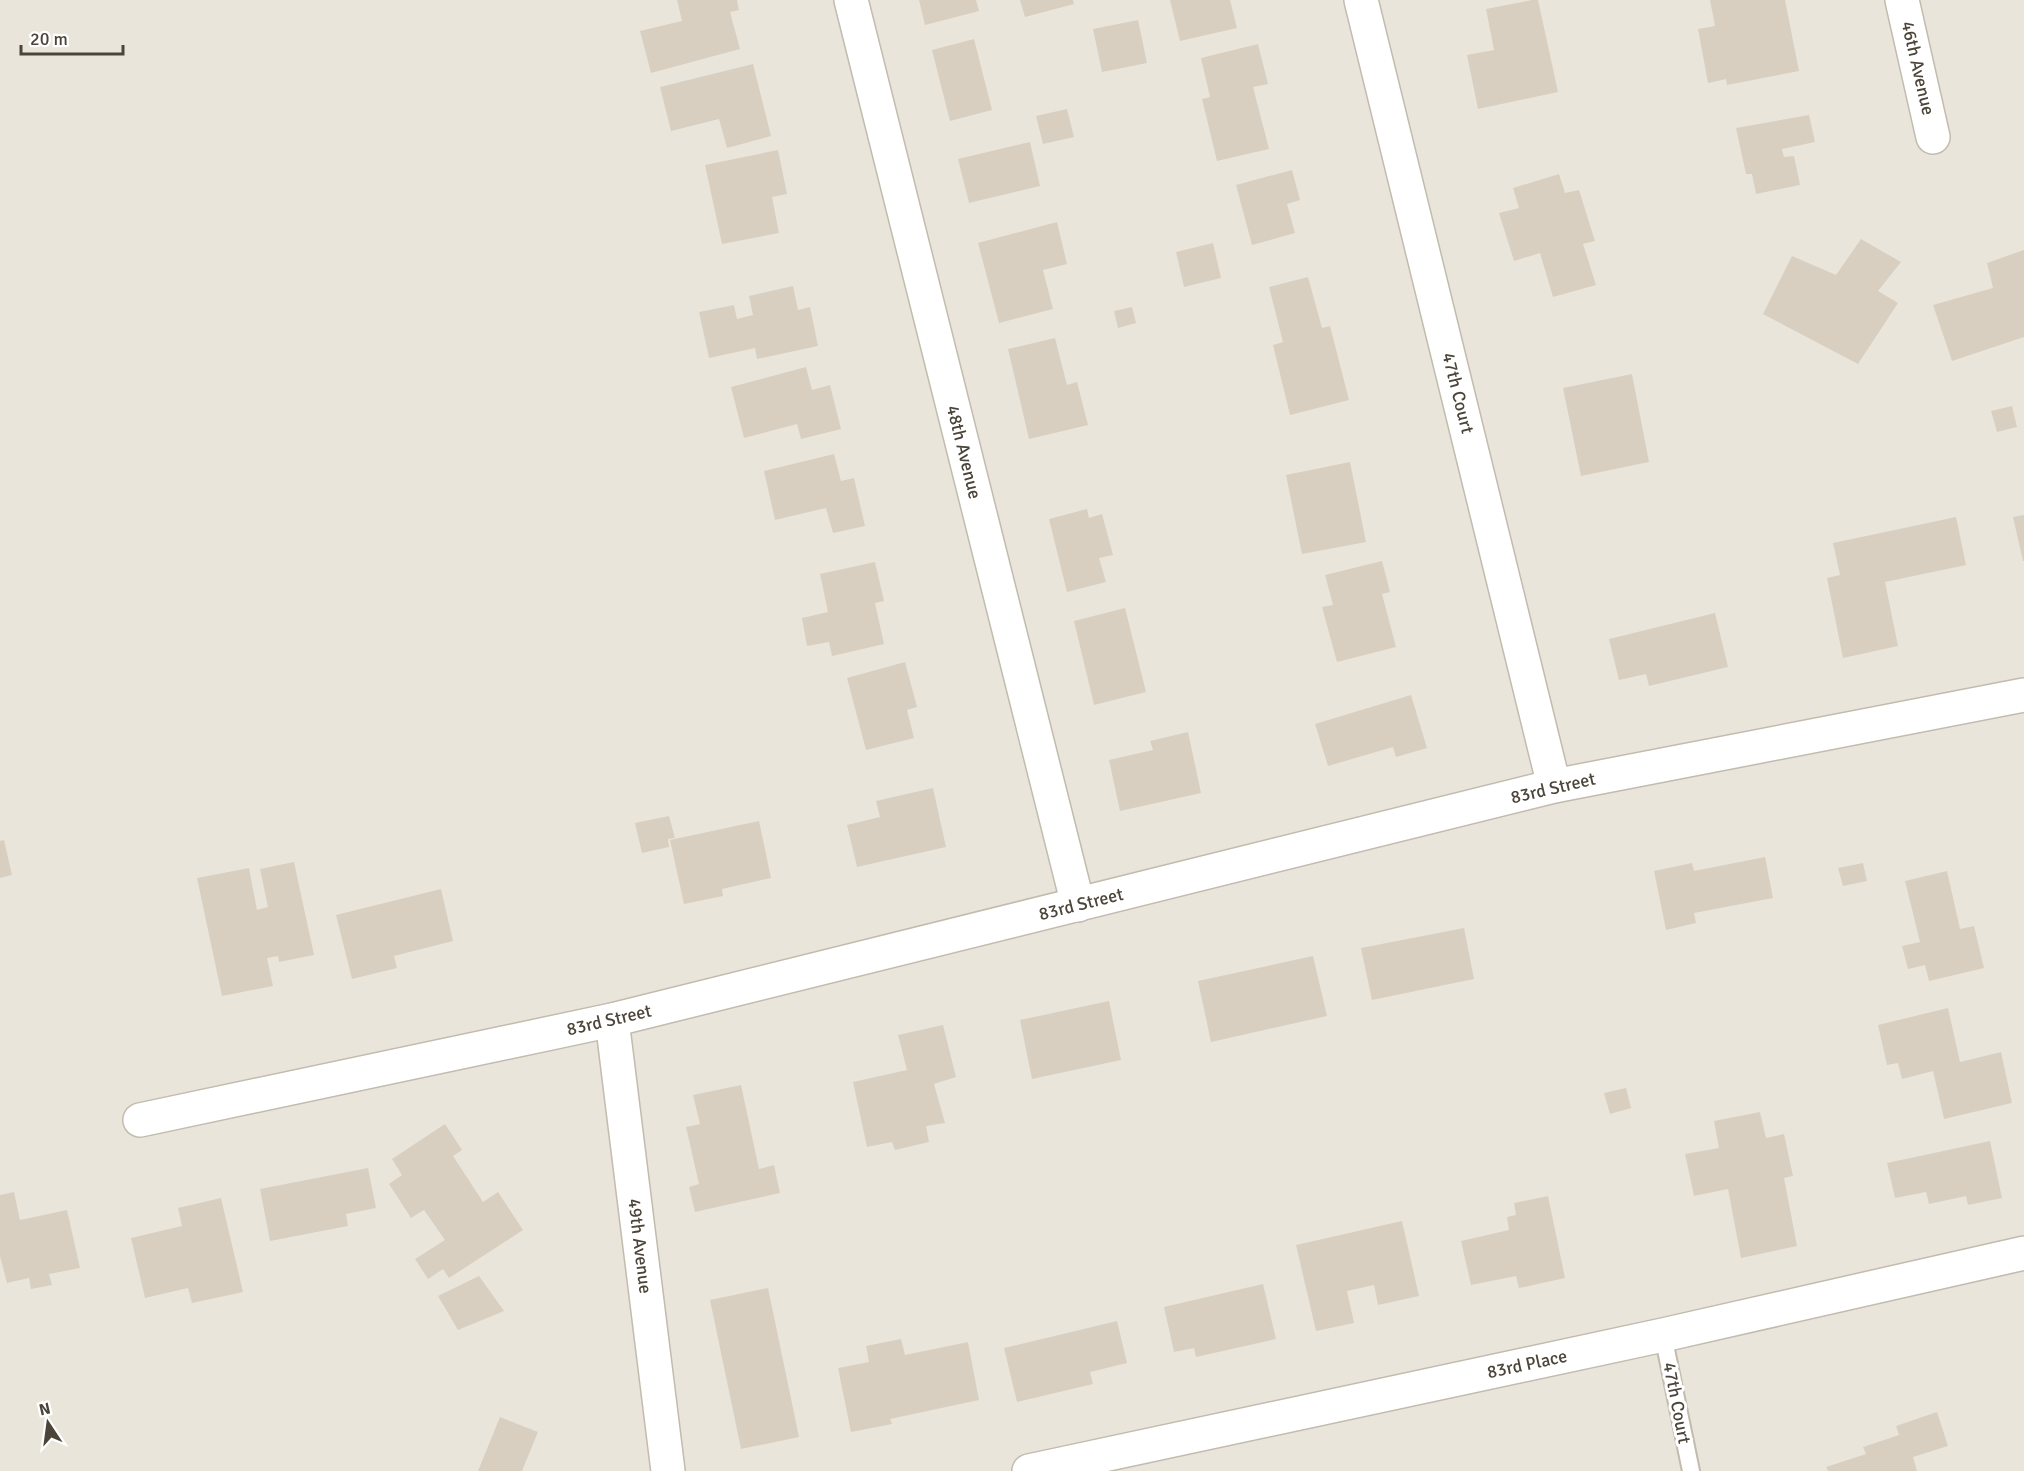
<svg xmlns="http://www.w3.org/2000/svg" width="2024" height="1471" font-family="Signika,sans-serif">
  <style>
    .residential { fill: #eae5da }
    .building { fill: #d8cfc1 }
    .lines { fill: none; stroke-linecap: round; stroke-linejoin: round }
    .lane-casing { stroke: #c2bbae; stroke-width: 20 }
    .street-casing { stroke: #c2bbae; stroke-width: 36 }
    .lane { stroke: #fff; stroke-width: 16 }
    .street { stroke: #fff; stroke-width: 33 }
    .labels { text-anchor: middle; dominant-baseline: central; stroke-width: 6; stroke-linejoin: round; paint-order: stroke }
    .street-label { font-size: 18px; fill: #4b4439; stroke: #fff }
  </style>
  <rect width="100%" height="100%" fill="#f6f3ec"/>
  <!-- residential -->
  <rect class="residential" x="0" y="0" width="2024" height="1471"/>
  <!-- building -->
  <g class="building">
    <polygon points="677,0 737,0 739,10 730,12 740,49 651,73 640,31 682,21"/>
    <polygon points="919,0 976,0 979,11 925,25"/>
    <polygon points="1020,0 1073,0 1074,4 1025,17"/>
    <polygon points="1170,0 1230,0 1237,28 1180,41"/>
    <polygon points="1532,0 1538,0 1558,92 1478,109 1467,55 1494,50 1486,9"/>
    <polygon points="1710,0 1785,0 1799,71 1727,85 1726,79 1708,83 1698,29 1715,26"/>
    <polygon points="1138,20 1147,63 1102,72 1093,29"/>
    <polygon points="974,39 992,110 950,121 932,50"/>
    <polygon points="1258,44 1268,84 1253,87 1269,149 1217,161 1202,99 1210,97 1201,58"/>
    <polygon points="753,64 771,136 727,148 719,119 671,131 660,87"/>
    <polygon points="1067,109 1074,137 1043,144 1036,116"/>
    <polygon points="1809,115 1815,142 1782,149 1784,157 1794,156 1800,185 1756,194 1752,174 1746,174 1736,128"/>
    <polygon points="1030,142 1040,186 969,203 958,159"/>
    <polygon points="778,150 787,194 772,197 779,233 722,244 705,165"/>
    <polygon points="1292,170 1300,200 1287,204 1295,233 1252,245 1236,185"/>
    <polygon points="1559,174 1565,193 1579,190 1595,241 1583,244 1596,285 1553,297 1540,253 1514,261 1499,213 1519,208 1513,188"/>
    <polygon points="1057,222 1067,264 1043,270 1053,309 999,323 978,243"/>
    <polygon points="1861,239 1901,262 1878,291 1898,303 1858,364 1763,314 1792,256 1836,275"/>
    <polygon points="1213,243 1221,278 1184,287 1176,252"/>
    <polygon points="2024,250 2024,337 1952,361 1933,305 1993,288 1987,263"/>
    <polygon points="1308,277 1322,328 1330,326 1349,400 1290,415 1273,345 1283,342 1269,287"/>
    <polygon points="793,286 798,310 810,307 818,346 757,359 755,348 709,358 699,312 734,305 737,319 753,315 749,296"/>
    <polygon points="1132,307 1136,323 1118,328 1114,311"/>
    <polygon points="1055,338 1067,385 1077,382 1088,425 1029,439 1008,349"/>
    <polygon points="806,367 812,390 830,385 841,429 801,439 797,424 744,438 731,387"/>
    <polygon points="1632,374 1649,462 1581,476 1563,388"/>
    <polygon points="2012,406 2017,427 1997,432 1991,411"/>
    <polygon points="834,454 841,481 854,478 865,526 833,533 826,508 775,520 764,471"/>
    <polygon points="1350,462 1366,542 1302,554 1286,475"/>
    <polygon points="1087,509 1089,518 1102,514 1113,555 1099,558 1106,582 1067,592 1049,519"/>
    <polygon points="2024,515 2024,561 2023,561 2013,517"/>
    <polygon points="1956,517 1966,565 1885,582 1898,646 1843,658 1827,578 1840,575 1833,543"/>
    <polygon points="1382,561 1390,592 1382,594 1396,647 1337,662 1322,607 1333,605 1325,575"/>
    <polygon points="875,562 884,601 875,603 884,644 832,656 829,642 807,646 802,618 828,612 820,574"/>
    <polygon points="1125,608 1146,692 1094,705 1074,621"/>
    <polygon points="1715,613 1728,667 1649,686 1646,674 1619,680 1609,639"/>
    <polygon points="905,662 917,707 907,710 914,738 866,750 847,678"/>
    <polygon points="1411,695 1427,748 1396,757 1393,747 1328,766 1315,724"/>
    <polygon points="1188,732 1201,793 1120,811 1109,760 1153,750 1150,741"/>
    <polygon points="933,788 946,847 857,867 847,825 880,817 876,801"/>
    <polygon points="669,816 675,838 668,839 669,847 642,853 635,823"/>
    <polygon points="759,821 771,878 722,889 723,896 684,904 670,840"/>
    <polygon points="4,840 12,875 0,878 0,841"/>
    <polygon points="1765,857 1773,898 1694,913 1696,923 1666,930 1654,871 1692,863 1694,871"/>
    <polygon points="294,862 314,955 279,962 278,956 267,958 273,986 222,996 197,878 249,868 257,910 268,907 260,869"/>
    <polygon points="1863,863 1867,881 1843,886 1838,868"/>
    <polygon points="1947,871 1960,929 1974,926 1984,968 1929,981 1925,965 1908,969 1902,946 1920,942 1905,881"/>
    <polygon points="441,889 453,941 394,956 397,968 352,979 336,915"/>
    <polygon points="1464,928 1474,979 1372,1000 1361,948"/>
    <polygon points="1313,956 1327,1016 1211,1042 1198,981"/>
    <polygon points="1109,1001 1121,1060 1032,1079 1020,1020"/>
    <polygon points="1948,1008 1960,1062 2001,1052 2012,1103 1944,1119 1933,1071 1902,1079 1898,1063 1887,1065 1878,1025"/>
    <polygon points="943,1025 956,1077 934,1084 945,1123 926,1126 929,1142 895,1150 892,1142 867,1147 853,1082 907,1070 898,1035"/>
    <polygon points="741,1085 759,1169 774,1165 780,1193 695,1212 689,1187 699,1184 686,1127 700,1124 693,1095"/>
    <polygon points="1626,1088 1631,1108 1610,1114 1604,1093"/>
    <polygon points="1760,1112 1766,1138 1784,1134 1793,1176 1784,1178 1797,1246 1741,1258 1728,1189 1694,1196 1685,1154 1719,1148 1714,1121"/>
    <polygon points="445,1124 462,1150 453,1156 483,1202 498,1192 523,1230 449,1278 443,1269 428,1279 415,1259 445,1240 424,1210 411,1218 389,1184 402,1175 392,1159"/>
    <polygon points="1990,1141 2002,1198 1968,1205 1966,1196 1929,1204 1926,1192 1895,1198 1887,1163"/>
    <polygon points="368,1168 376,1208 346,1214 348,1226 270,1241 260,1189"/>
    <polygon points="14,1192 20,1220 67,1210 80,1268 49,1274 52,1285 31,1289 29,1278 7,1283 0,1256 0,1195"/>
    <polygon points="1548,1196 1565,1278 1519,1288 1516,1276 1471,1285 1461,1241 1509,1230 1507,1217 1516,1215 1514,1203"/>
    <polygon points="221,1198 243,1292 192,1303 188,1288 145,1298 131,1238 182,1226 178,1208"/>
    <polygon points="1402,1221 1419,1296 1378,1305 1374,1285 1347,1291 1354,1323 1316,1331 1296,1245"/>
    <polygon points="479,1276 504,1311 458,1330 438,1296"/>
    <polygon points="1263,1284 1276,1339 1196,1357 1194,1348 1174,1352 1164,1307"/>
    <polygon points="768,1288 799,1437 741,1449 710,1300"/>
    <polygon points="1117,1321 1127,1363 1090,1372 1093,1384 1017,1402 1004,1348"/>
    <polygon points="901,1339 905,1355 968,1342 979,1400 890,1419 892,1424 851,1432 838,1368 869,1362 866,1346"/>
    <polygon points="1937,1412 1948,1446 1913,1457 1917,1471 1828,1471 1826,1467 1866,1454 1863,1447 1899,1435 1896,1426"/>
    <polygon points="500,1417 538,1432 522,1471 478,1471"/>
  </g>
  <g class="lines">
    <!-- lane casing -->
    <g class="lane-casing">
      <polyline id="lane" points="1663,1335 1691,1471"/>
    </g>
    <!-- street casing -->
    <g class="street-casing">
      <g id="street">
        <polyline points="851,0 1078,905"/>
        <polyline points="1361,0 1554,786"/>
        <polyline points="1902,0 1933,137"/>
        <polyline points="612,1020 668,1471"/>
        <polyline points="140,1120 612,1020 1554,786 2024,695"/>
        <polyline points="1029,1471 1663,1335 2024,1253"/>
      </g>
    </g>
    <!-- lane -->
    <use href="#lane" class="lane"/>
    <!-- street -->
    <use href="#street" class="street"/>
  </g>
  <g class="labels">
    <!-- street labels -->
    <g class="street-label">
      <text transform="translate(1918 68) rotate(77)">46th Avenue</text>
      <text transform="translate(1458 393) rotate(76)">47th Court</text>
      <text transform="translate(964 452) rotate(76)">48th Avenue</text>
      <text transform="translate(1553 788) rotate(-13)">83rd Street</text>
      <text transform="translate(1081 904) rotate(-14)">83rd Street</text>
      <text transform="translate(609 1020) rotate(-13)">83rd Street</text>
      <text transform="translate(640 1246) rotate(83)">49th Avenue</text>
      <text transform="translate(1527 1364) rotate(-12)">83rd Place</text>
      <text transform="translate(1677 1403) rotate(79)">47th Court</text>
    </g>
  </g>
  <!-- north arrow -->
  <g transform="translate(48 1423) rotate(347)" stroke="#ffffff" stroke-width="4.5" paint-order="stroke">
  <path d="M0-4.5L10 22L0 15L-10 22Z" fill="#4b4439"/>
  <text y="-9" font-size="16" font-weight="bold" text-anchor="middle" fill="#4b4439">N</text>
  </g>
  <!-- scale -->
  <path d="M21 45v9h102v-9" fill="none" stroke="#4b4439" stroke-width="3"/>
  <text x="30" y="45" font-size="18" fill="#4b4439" stroke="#ffffff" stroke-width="4.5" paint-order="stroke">20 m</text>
</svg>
